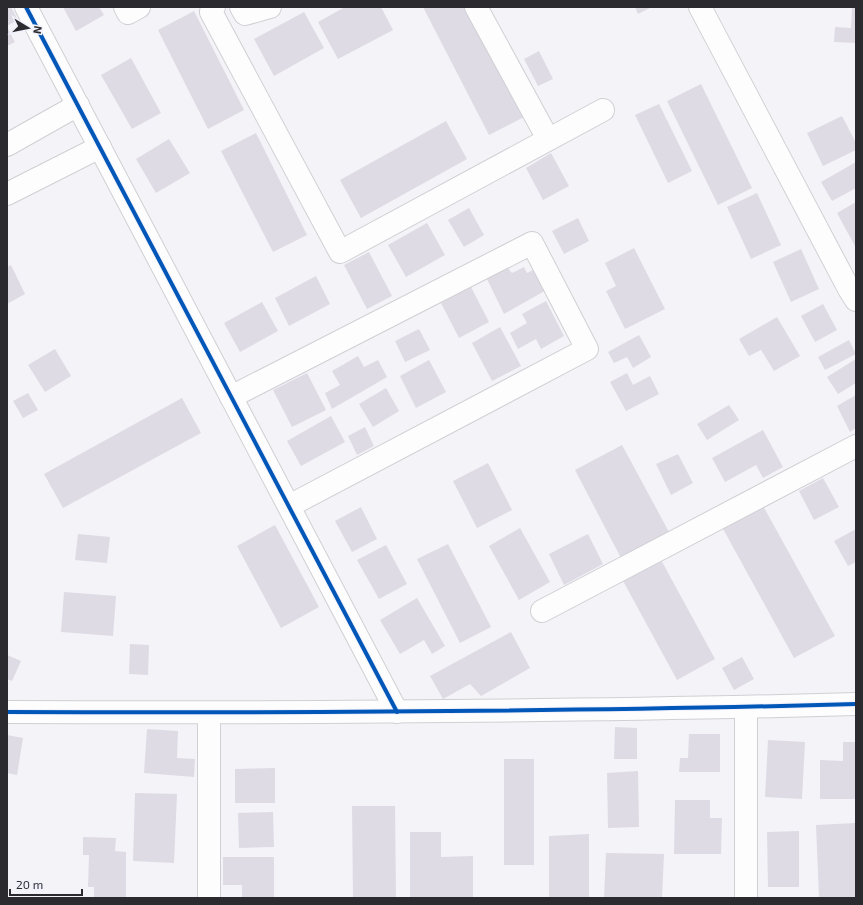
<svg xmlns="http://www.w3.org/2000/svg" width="863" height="905" font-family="'Exo 2',sans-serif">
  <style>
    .building { fill: #dfdbe5 }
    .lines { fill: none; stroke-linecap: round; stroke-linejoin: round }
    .minor-casing { stroke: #d0d0d4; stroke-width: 24 }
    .minor { stroke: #fdfdfe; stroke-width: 22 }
    .cycleway-casing { stroke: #f0f1fb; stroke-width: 6 }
    .cycleway { stroke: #0057b8; stroke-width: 4 }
  </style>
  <rect width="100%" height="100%" fill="#f3f3f8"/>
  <!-- building -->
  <g class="building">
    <polygon points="7,7 11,7 18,20 7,26"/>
    <polygon points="63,7 99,7 104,15 76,31"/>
    <polygon points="345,7 381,7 393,30 338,59 318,22"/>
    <polygon points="423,7 467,7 524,117 489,135"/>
    <polygon points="635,7 652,7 638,14"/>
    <polygon points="849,7 856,7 856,43 834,42 835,27 851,28 852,8 849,8"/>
    <polygon points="194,11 244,110 208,129 158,30"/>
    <polygon points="304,12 324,48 274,76 254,39"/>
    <polygon points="7,27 15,42 7,46"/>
    <polygon points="539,51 553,79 538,86 524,59"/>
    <polygon points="131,58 161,113 132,129 101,75"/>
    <polygon points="701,84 752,188 718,205 667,101"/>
    <polygon points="659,104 692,171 668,183 635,115"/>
    <polygon points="842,116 856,143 856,150 823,166 807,133"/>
    <polygon points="446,121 467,159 361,218 340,180"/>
    <polygon points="256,133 307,235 273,252 221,151"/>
    <polygon points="169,139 190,173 156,193 136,159"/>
    <polygon points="551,153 569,186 543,200 526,168"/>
    <polygon points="856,162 856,188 832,201 821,182"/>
    <polygon points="757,193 781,245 751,259 727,207"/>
    <polygon points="856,202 856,248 837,213"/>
    <polygon points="469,208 484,235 464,247 448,220"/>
    <polygon points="578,218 589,241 564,254 552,231"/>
    <polygon points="427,223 445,255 406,277 388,245"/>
    <polygon points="634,248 665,309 625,329 606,291 616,286 605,263"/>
    <polygon points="801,249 819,289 791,302 773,262"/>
    <polygon points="369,252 392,296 367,309 344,265"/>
    <polygon points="11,265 25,294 7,304 7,267"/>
    <polygon points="524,267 527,273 537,268 548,289 504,314 487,279 508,268 512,273"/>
    <polygon points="316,276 330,304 289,326 275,298"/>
    <polygon points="471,287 489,322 459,338 441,303"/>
    <polygon points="546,301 564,336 541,349 536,339 518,349 510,333 527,323 522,314"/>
    <polygon points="262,302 278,331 240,352 224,323"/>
    <polygon points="823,304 837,330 815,342 801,316"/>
    <polygon points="777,317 800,356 774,371 761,350 749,356 739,339"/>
    <polygon points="500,327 521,366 492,381 472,343"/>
    <polygon points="419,329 430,350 405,362 395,341"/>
    <polygon points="639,335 651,357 633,368 627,357 614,363 608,352"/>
    <polygon points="849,340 856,354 825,370 818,357"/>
    <polygon points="55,349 71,376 45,392 28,365"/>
    <polygon points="358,356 364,367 378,360 387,377 332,409 325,393 340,385 332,371"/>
    <polygon points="856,359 856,383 838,394 827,377"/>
    <polygon points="429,360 446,392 416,408 400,376"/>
    <polygon points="307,373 326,410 292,427 273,390"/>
    <polygon points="627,373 633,385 650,376 659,394 626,411 610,382"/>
    <polygon points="386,388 399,411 373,427 359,404"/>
    <polygon points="28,393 38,410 23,418 13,401"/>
    <polygon points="856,395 856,428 850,432 837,406"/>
    <polygon points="182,398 201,433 63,508 44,474"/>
    <polygon points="729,405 739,420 707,440 697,424"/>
    <polygon points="331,416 345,442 301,466 287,441"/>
    <polygon points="365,427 374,446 357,455 348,436"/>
    <polygon points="763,430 783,467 763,478 756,465 725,482 712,458"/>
    <polygon points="622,445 669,532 621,558 575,470"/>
    <polygon points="678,454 693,483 671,495 656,464"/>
    <polygon points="488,463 512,510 477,528 453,481"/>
    <polygon points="823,478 839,507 814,520 799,491"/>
    <polygon points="762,504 835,636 794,658 722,527"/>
    <polygon points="361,507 377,539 352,552 335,521"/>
    <polygon points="275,525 319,607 281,628 237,546"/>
    <polygon points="520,528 550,582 519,600 489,546"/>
    <polygon points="856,529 856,562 848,566 834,541"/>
    <polygon points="78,534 110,537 107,563 75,560"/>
    <polygon points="588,534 603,564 564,585 549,554"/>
    <polygon points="448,544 491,627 460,643 417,559"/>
    <polygon points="386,545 407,584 379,599 357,560"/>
    <polygon points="660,558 715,659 677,680 622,579"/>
    <polygon points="64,592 116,596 113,636 61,632"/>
    <polygon points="417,598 445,646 432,654 424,640 400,654 380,620"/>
    <polygon points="511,632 530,668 481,696 470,684 443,699 430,676"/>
    <polygon points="130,644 149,645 148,675 129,674"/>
    <polygon points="7,655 21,661 12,681 7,679"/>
    <polygon points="742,657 754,679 734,690 722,668"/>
    <polygon points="615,727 637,728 637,759 614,759"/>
    <polygon points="147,729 178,731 177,758 195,759 194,777 144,773"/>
    <polygon points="689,734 720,734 720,772 679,772 680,758 688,758"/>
    <polygon points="7,735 23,738 17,775 7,773"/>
    <polygon points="768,740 805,742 802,799 765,797"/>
    <polygon points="843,742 856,742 856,799 820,799 820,760 843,761"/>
    <rect x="504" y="759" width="30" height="106"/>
    <polygon points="275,768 275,803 235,803 235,769"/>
    <polygon points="638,771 639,827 608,828 607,773"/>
    <polygon points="135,793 177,794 174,863 133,861"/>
    <polygon points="675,800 710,800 710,818 722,818 721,854 674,854"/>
    <polygon points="352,806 395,806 396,898 353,898"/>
    <polygon points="273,812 274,847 239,848 238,813"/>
    <polygon points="855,823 856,898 819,898 816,825"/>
    <polygon points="799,831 799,887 768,887 767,832"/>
    <polygon points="410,832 441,832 441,857 473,856 473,898 410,898"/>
    <polygon points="589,834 589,898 549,898 549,836"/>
    <polygon points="83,837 116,838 115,851 126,852 126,898 94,898 94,887 88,887 89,855 83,855"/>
    <polygon points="606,853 664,854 662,898 604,898"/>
    <polygon points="223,857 274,857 274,898 242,898 242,885 223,885"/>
  </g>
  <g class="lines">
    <!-- minor casing -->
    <g class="minor-casing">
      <g id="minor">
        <polyline points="26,7 397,712"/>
        <polyline points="125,7 128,13 139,7"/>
        <polyline points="214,7 211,12 340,252 603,110"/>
        <polyline points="241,7 245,14 270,7"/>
        <polyline points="476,7 548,139"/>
        <polyline points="700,7 849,289 856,300"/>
        <polyline points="7,145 78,105"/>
        <polyline points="7,194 100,147"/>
        <polyline points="231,397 532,243 587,349 289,506"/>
        <polyline points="542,611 856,446"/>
        <polyline points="746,707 746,898"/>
        <path d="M7,712C290,713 573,712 856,704"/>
        <polyline points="209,898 209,713"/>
      </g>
    </g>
    <!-- minor -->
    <use href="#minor" class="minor"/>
    <!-- cycleway casing -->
    <g class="cycleway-casing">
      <g id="cycleway">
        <polyline points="26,7 397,712"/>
        <path d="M7,712C290,713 573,712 856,704"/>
      </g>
    </g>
    <!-- cycleway -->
    <use href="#cycleway" class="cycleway"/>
  </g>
  <!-- border -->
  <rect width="863" height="905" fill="none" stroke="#2b2b2f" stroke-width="16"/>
  <!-- north arrow -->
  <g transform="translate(28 28) rotate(100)" stroke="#f0f1fb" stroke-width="3" paint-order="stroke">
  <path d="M0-3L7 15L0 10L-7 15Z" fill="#2b2b2f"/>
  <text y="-6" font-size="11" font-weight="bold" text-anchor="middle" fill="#2b2b2f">N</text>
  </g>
  <!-- scale -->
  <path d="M10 889v6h72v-6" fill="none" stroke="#2b2b2f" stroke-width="2"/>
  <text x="16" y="889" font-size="12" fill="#2b2b2f" stroke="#f0f1fb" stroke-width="3" paint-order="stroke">20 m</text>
</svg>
